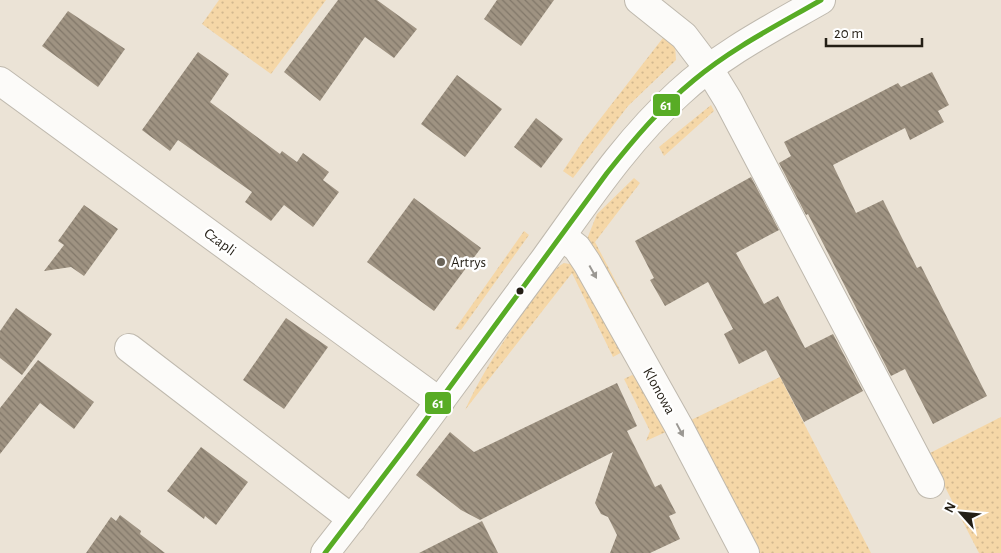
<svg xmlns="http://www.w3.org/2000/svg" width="1001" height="553" font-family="'Alegreya Sans',sans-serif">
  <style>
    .grass { fill: url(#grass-dots) }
    .building { fill: url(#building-back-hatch) }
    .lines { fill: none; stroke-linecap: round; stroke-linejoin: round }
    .minor-casing { stroke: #bfb9ae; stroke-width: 30 }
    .minor { stroke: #fcfbf9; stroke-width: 28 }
    .bus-1-casing { stroke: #fff; stroke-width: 9 }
    .bus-1 { stroke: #58ac25; stroke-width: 5 }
    .oneway { fill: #9b9893 }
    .poi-dot { fill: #6a6459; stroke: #fff; stroke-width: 2 }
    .bus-dot { fill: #241f16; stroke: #fff; stroke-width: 2 }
    .labels { text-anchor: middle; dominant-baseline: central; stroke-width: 5; stroke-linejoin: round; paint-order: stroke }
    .street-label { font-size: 15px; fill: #241f16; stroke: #fff }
    .poi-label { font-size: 15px; fill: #241f16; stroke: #fff; text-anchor: start }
    .line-badge { stroke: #fff; stroke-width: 2 }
    .badge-label { font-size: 14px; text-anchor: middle; font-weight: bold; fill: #fff }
  </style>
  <defs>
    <pattern id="grass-dots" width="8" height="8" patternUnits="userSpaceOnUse" patternTransform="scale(1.25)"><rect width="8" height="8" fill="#f5d7a7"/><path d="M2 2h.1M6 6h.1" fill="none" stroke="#d2b88f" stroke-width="1.8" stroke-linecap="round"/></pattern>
    <pattern id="building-back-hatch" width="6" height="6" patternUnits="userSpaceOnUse" patternTransform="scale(1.25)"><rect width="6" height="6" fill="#9f9382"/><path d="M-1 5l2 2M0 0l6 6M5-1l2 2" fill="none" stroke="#817769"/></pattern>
  </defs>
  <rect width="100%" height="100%" fill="#ebe3d6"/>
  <!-- grass -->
  <g class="grass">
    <polygon points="219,0 326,0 271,74 202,24"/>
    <polygon points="666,34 675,45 676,60 628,106 573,178 563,171 583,141"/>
    <polygon points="711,105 714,111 664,156 659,147"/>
    <polygon points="634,178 640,183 595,242 666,377 587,239 597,214"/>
    <polygon points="524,231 529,235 461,330 455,329"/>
    <path d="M564,263L575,265L624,351L613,357L572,273L465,410C484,369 509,332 536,295C544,285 552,269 564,263Z"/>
    <polygon points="632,375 640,378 670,430 646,441 650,431 624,379"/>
    <polygon points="780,377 871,553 758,553 689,421"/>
    <polygon points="1001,417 1001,553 979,553 928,454"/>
  </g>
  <!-- building -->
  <g class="building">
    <polygon points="338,0 377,0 417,29 394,58 365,37 320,101 284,72"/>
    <polygon points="497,0 554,0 521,46 484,19"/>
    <polygon points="68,11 125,49 98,87 42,46"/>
    <polygon points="198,52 229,74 210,102 280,154 282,151 297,162 303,153 329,172 323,180 339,192 313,227 284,205 271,221 245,202 252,192 178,140 170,151 142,130"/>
    <polygon points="932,72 949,105 938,111 944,122 910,140 905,128 833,165 856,213 883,200 917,268 921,266 987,396 933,424 905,369 891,376 808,214 806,215 779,163 791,156 784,142 898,83 901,87"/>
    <polygon points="457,75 502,109 465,157 421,124"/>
    <polygon points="536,118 563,139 541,168 514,147"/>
    <polygon points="751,177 779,230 736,253 764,304 778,296 805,348 833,334 863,391 804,422 766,350 739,364 724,334 733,329 708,282 665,306 650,280 654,278 635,241"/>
    <polygon points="414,198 481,248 434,311 367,262"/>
    <polygon points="84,205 118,229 84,276 71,267 44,271 64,245 58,241"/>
    <polygon points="16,308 52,334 22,375 0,358 0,331"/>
    <polygon points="286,318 328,347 284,409 243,380"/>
    <polygon points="38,360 94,402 74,429 40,403 0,454 0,408"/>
    <polygon points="617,383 637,426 627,431 655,487 661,484 676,513 669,516 680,539 650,553 610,553 617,535 608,517 601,514 595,503 613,452 480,520 461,510 416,475 450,432 474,452"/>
    <polygon points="201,447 248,482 216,525 205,516 204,519 167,491"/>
    <polygon points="120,515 141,531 140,534 165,553 86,553 111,517 116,521"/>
    <polygon points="482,521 498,553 419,553"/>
  </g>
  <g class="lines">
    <!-- minor casing -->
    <g class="minor-casing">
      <g id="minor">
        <polyline points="639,0 684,36 709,69 728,100 930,484"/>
        <polyline points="0,81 440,402"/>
        <polyline points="562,236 577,248 587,263 678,425 745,553"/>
        <polyline points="129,348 352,519"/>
        <path d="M325,553C401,457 471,358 544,260C586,202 626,141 679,93C721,54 772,28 821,0"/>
      </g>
    </g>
    <!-- minor -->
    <use href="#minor" class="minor"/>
    <!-- bus-1 casing -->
    <g class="bus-1-casing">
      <path id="bus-1" d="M325,553L408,444L607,173C634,139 661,107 694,80C732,48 778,25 821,0"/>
    </g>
    <!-- bus-1 -->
    <use href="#bus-1" class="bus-1"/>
  </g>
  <!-- one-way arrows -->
  <defs><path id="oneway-solid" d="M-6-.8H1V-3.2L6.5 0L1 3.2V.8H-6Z" transform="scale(1.25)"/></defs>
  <g class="oneway">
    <use href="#oneway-solid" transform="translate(593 272) rotate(61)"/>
    <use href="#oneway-solid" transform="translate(680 430) rotate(62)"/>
  </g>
  <!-- markers -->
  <circle class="poi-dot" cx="441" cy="262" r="5"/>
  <circle class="bus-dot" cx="520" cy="291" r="4.5"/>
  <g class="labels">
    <!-- street labels -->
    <g class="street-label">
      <text transform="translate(220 242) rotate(36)">Czapli</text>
      <text transform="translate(659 391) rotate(61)">Klonowa</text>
    </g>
    <!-- poi labels -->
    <g class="poi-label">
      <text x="451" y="262">Artrys</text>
    </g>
  </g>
  <g class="line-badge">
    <rect x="652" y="93" width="29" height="24" rx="5" fill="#58ac25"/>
    <rect x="424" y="391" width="28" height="24" rx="5" fill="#58ac25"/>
  </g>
  <g class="badge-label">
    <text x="666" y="110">61</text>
    <text x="438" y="408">61</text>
  </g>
  <!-- north arrow -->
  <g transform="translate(961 513) rotate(297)" stroke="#ffffff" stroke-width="4" paint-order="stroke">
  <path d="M0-4L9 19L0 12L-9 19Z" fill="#241f16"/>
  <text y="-8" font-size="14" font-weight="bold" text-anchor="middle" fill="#241f16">N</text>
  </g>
  <!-- scale -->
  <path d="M826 38v8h96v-8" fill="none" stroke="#241f16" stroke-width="2.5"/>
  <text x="834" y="38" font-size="15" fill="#241f16" stroke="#ffffff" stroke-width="4" paint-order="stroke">20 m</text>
</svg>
